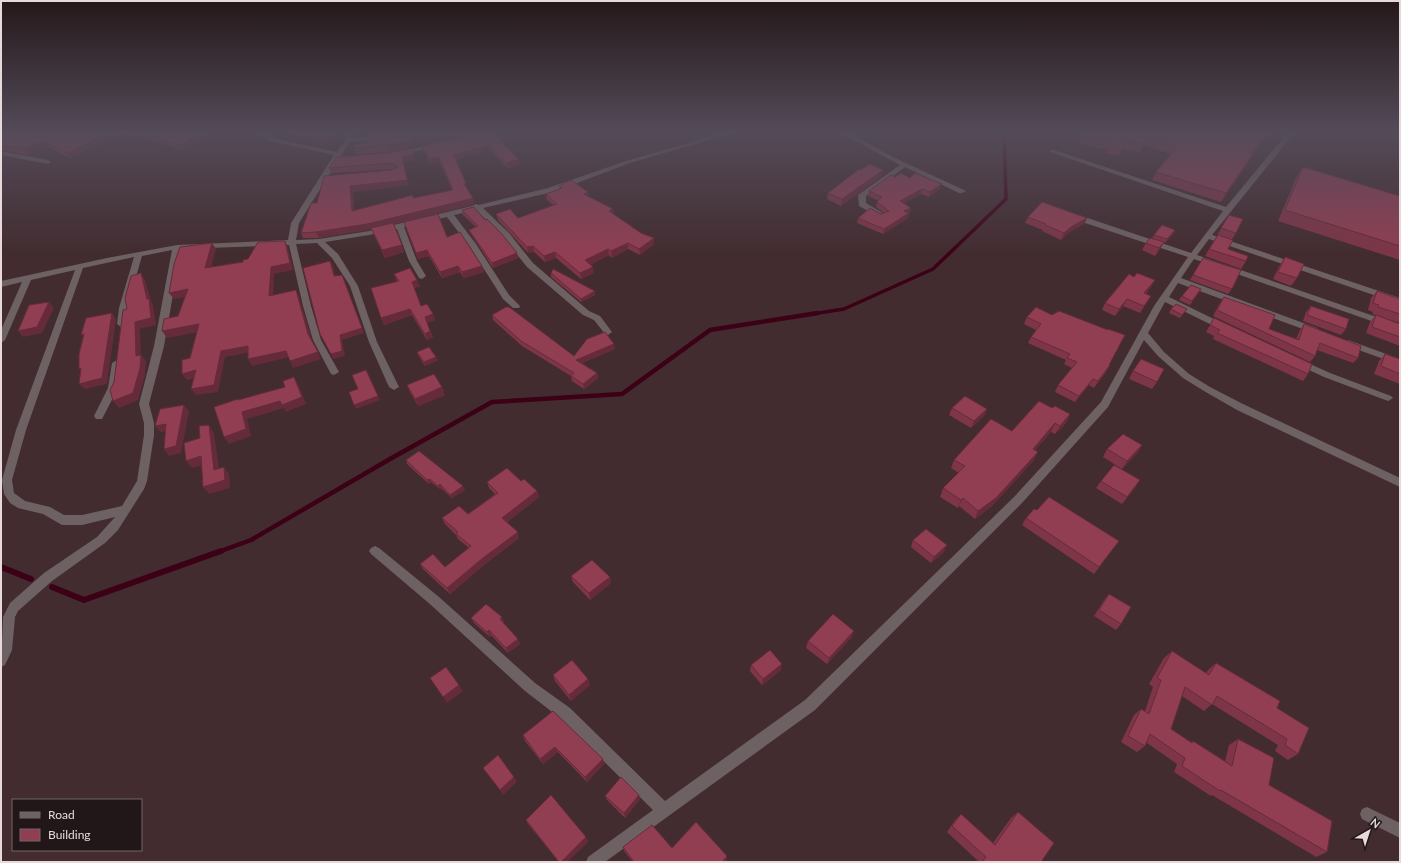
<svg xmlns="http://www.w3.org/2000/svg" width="1401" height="863" font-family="Lato,sans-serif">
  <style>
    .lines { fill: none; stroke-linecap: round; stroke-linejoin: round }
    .stream-far2 { stroke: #3c0116; stroke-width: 3.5 }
    .stream-far1 { stroke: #3c0116; stroke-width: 4.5 }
    .stream { stroke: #3c0116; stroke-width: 6 }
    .street { fill: #6d6163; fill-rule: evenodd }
    .wall { fill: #7d3547 }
    .shaded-wall { fill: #662b3a }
    .building { fill: #913e53; stroke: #662b3a }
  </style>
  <rect width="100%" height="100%" fill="#422c30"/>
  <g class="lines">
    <!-- stream-far2 -->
    <polyline class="stream-far2" points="812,314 844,309 933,269 1006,199 1004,132"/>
    <!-- stream-far1 -->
    <polyline class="stream-far1" points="218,552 251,540 390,459 492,402 622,394 710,330 818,313"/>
    <!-- stream -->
    <g class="stream">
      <polyline points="1,567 31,579"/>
      <polyline points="52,587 84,600 221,551"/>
    </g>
    <!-- street -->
    <g class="street">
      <path d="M256,132H264L273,138L337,152L350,132H356L352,138L381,135L384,137L381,139L349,143L299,223L296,240L319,239L369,231L472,206L476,204L479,205L548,188L626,161L727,132H737L630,163L553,192L483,208L509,233L533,263L589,311L600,316L612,332L608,335L605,334L594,320L583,315L527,267L503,237L476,210L454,215L476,244L509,295L520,306L519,308H513L503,299L470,247L447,217L404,227L417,261L426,276L422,279L419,278L409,261L397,229L369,235L325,242L338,254L358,286L377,342L399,387L394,390L389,387L369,342L350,286L332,258L317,243L296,244L311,306L321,340L339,372L334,375L331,374L313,340L303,306L289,245L181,249L164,346L149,404L154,423V435L147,481L144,489L118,530L105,543L52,581L18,611L15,617L12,650L5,665L1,667L3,617L10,603L44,573L97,537L115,517L82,525H62L43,514L18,508L10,503L4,494L2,480L16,430L75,270L31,280L5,340L1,343V330L22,282L1,287V281L107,258L177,245L288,240L291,223L334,155L269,141ZM172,250L154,346L139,404L144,423V435L137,481L122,506L82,515H64L50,507L25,501L14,493L12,480L26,430L83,268L134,257L119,308L117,324L121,327L125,324L127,308L142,256Z"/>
      <polygon points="487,132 501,132 481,137 478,135"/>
      <polygon points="508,132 515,132 512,134"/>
      <polygon points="839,132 847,132 893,157 966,191 962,193 959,193 905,167 866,196 866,203 886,215 882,217 879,217 859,206 858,195 900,165"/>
      <polygon points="1288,132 1295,132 1212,235 1400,298 1400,304 1209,239 1197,255 1400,325 1400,331 1194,259 1181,278 1317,328 1318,330 1314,333 1311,332 1178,283 1169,297 1226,325 1227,327 1226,329 1220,329 1165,302 1148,333 1164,352 1189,374 1210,387 1243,404 1400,478 1400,487 1237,410 1204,391 1183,378 1158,356 1144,340 1108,407 1022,503 815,710 605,862 586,862 588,857 653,810 560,718 525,691 431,605 371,554 369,551 371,548 375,546 379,548 439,597 535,683 570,708 665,801 805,700 1014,497 1101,402 1154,306 1188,257 1070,218 1070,214 1076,214 1191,253 1223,211 1050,152 1050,150 1054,150 1226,207"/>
      <polygon points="436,143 439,145 438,146 401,155 398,153"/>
      <polygon points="1,151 48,160 51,162 48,164 1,155"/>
      <polygon points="1348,340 1400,359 1400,365 1345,345 1344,343"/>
      <polygon points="1299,359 1330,373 1391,396 1393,398 1388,401 1324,377 1296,364 1294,362"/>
      <polygon points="117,360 122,363 118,388 102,419 96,419 94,416 108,388 112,363"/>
      <polygon points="1367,807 1400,823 1400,838 1362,819 1360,814 1362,809"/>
    </g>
  </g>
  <!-- wall -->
  <g class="wall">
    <polygon points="1,132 173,132 179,134 181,132 180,132 213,132 183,150 143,138 139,140 122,133 71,158 45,146 28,155 1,150"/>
    <polygon points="291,132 337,132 338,135 325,143 292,134"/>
    <polygon points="394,132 413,132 414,136 414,146 389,152 356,154 354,148"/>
    <polygon points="414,132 481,132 420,145 415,136"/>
    <polygon points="483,132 518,159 519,165 507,168 490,150 456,160 467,189 474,203 471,205 394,224 404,252 385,258 371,229 319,238 303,238 301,233 317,203 394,169 331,173 329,168 414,153 414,160 404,163 409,185 353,192 354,210 452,190 440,163 431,165 424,151 422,146"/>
    <polygon points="1083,132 1271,132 1252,154 1248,163 1221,202 1152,180 1156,172 1171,154 1143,145 1140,153 1122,149 1119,155 1106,153 1107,150 1080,144"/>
    <polygon points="1303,167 1400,196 1400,260 1278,221 1296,178"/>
    <polygon points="860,170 882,176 841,206 827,199 828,193"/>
    <polygon points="910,178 942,184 940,189 929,197 921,194 904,203 911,208 910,212 909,213 908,218 883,234 857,223 858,218 884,213 876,207 877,202 879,201 868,196 869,191"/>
    <polygon points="559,186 588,196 654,244 640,255 628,249 612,258 609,255 590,265 594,273 581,279 556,258 545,262 534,252 528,253 498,220 496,214 518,218 553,205 547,200 546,194 560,189"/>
    <polygon points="462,210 485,220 517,253 518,258 493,268 471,234 469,230 476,227 463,215"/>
    <polygon points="1229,215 1236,233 1232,239 1228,249 1246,261 1241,269 1205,256"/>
    <polygon points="1028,217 1087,218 1084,224 1068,233 1061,240 1042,231 1043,230 1025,223"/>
    <polygon points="406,228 447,237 482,266 484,272 464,278 460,272 442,278 429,256 418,259"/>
    <polygon points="1175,230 1173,234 1165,243 1164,242 1160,249 1155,256 1142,250 1146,243 1152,238 1154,235"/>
    <polygon points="1285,257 1297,278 1291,286 1273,279 1280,265"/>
    <polygon points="1203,258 1232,289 1228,294 1190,280"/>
    <polygon points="551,273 595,295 581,302 551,277"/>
    <polygon points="394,274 420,286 414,288 421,306 435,320 427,323 433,337 427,340 412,315 384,325 381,318 397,281"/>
    <polygon points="1134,277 1155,280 1151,287 1146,294 1151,296 1140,313 1123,306 1115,316 1102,310 1105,303"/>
    <polygon points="1377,291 1400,299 1400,323 1372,314 1373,312 1368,310 1371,298"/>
    <polygon points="1199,292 1190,305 1179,300 1182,296"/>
    <polygon points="1224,297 1269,329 1296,339 1300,330 1304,324 1358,358 1353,363 1317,350 1315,356 1310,362 1213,316 1220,303"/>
    <polygon points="1311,306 1346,329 1341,335 1303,321 1306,312"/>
    <polygon points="1036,307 1109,365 1106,372 1094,388 1089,385 1075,402 1055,392 1058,385 1072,368 1064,364 1066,360 1028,343 1031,337 1036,330 1024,324 1027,317"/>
    <polygon points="1171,309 1184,313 1180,318 1169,313"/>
    <polygon points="492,315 574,356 615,349 582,363 597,373 598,378 584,389 572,381 571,376 522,346 493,320"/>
    <polygon points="1376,315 1400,324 1400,346 1366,333 1370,322"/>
    <polygon points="1214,318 1308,374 1303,381 1213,339 1214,336 1206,332"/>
    <polygon points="417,352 438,360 425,366 418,355"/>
    <polygon points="1385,354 1400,359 1400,384 1374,374 1379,361"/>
    <polygon points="1133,371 1157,382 1152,389 1129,379"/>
    <polygon points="407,385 445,395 418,406 410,392"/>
    <polygon points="952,408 987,409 984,416 971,428 949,415"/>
    <polygon points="1052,408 1070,414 1066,423 1055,434 1051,432 1035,450 1034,460 992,506 975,519 959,506 958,508 940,497 943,488 959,473 951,468 954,460 1012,431"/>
    <polygon points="1142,445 1138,452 1122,469 1103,457 1107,449"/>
    <polygon points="406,460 465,490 452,498 441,488 440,489 431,482 429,484 407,464"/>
    <polygon points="521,481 537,491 539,497 507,522 519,538 485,564 450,594 423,569 420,564 445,567 469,548 458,539 456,535 445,524 442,518 468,514 495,494 489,488 487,482"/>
    <polygon points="1101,481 1135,488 1122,504 1096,488"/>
    <polygon points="1026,518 1119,541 1094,574 1022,525"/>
    <polygon points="913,540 944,552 931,563 911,547"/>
    <polygon points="571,576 610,577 611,583 590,600 573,582"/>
    <polygon points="1109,594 1121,624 1116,630 1094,616 1104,600"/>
    <polygon points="471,618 504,622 503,623 520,644 508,653 491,635 490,637 474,623"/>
    <polygon points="852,637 827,664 806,648 808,641"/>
    <polygon points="1172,651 1206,673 1208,670 1216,663 1277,708 1298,754 1288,760 1275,751 1278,745 1212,704 1204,711 1182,696 1171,729 1191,742 1193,741 1225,761 1229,745 1238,739 1269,785 1327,852 1316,857 1212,795 1211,796 1174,772 1177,764 1147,743 1145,746 1137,752 1121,742 1134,715 1141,709 1145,711 1153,687 1149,684 1164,658"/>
    <polygon points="751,665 781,670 762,685 750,671"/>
    <polygon points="553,675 588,679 590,685 571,701 555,681"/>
    <polygon points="523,735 603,759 604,764 587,782 558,752 543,764 525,741"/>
    <polygon points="605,796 640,799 625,818 607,800"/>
    <polygon points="1018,812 1041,862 979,862 947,832 955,820 961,814 993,843 1011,818"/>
    <polygon points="526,820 586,837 588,842 567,862 559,862 528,824"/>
    <polygon points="623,847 672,848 727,856 727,860 725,862 633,862 624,851"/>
    <polygon points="1400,850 1400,862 1399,862"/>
  </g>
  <!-- shaded-wall -->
  <g class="shaded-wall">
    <polygon points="109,132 121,132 122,133 71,158 67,153"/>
    <polygon points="202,132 213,132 183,150 180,145"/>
    <polygon points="332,132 337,132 338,135 325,143 322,138"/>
    <polygon points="368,132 388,132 369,134"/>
    <polygon points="412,132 413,132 414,136 414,146 389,152 387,145"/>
    <polygon points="457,132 481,132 420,145 419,140"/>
    <polygon points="1269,132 1271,132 1246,163 1251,154"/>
    <polygon points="140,133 143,138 139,140 136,135"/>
    <polygon points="42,141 45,146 28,155 24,149"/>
    <polygon points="489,145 490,150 456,160 454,155"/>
    <polygon points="413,148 414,153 414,160 404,163 409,185 353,192 354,216 352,211 350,186 407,180 402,157"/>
    <polygon points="1253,154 1248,163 1221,202 1226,193"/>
    <polygon points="439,157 440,163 431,165 430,159"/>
    <polygon points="518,159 519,165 507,168 506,163"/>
    <polygon points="883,170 882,176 841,206 842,199"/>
    <polygon points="942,184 940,189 929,197 930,192"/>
    <polygon points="922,189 921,194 899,206 900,201"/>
    <polygon points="588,192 589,198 584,194"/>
    <polygon points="473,198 474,203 471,205 369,230 319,238 316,232"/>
    <polygon points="911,208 910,212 903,216 904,211"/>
    <polygon points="613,209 614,215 609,211"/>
    <polygon points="909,213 908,218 883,234 884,229"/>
    <polygon points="1087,218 1084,224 1068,233 1061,240 1064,233 1071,227"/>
    <polygon points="1175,230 1173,234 1165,243 1167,239"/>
    <polygon points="654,238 654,244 640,255 639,249"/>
    <polygon points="285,241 288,248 293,270 274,274 273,302 269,296 271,267"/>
    <polygon points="1164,242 1160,249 1155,256 1159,248"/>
    <polygon points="212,243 216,249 209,275 205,268"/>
    <polygon points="628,243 628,249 612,258 611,251"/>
    <polygon points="402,245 404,252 385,258 382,250"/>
    <polygon points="533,246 534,252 528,253 527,247"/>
    <polygon points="608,249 609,255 586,267 585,260"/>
    <polygon points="427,250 429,256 418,259 416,253"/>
    <polygon points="555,252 556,258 545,262 544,256"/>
    <polygon points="517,253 518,258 493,268 492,263"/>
    <polygon points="330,261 333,266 336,281 334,276"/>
    <polygon points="458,266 460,272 442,278 440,272"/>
    <polygon points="482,266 484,272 464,278 462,272"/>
    <polygon points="593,267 594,273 581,279 580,273"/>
    <polygon points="141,273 145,280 151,301 153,305 156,325 140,329 141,360 141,355 146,361 145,375 138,400 119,408 113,401 136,356 135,322 147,299"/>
    <polygon points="344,280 364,333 342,340 345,356 333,359 331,354 340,335"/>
    <polygon points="417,280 420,286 414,288 412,282"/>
    <polygon points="1155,280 1151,287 1140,300 1144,293"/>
    <polygon points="188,289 193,296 174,299 169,293"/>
    <polygon points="296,290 299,297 312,340 308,334"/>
    <polygon points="595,291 595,295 581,302 581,299"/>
    <polygon points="1127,299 1123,306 1115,316 1119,309"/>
    <polygon points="49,302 54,308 42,333 23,337 18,331"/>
    <polygon points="410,309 412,315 384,325 381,318"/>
    <polygon points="112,313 116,319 107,384 85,389 79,384"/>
    <polygon points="433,314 435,320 427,323 425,317"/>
    <polygon points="199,324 203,331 167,338 162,331"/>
    <polygon points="430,331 433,337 427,340 425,334"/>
    <polygon points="614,344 615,349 577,365 576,360"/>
    <polygon points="248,346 252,352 225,357 218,392 196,395 191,389 221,351"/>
    <polygon points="286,351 290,357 252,366 248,359"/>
    <polygon points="318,352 321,359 293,368 290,361"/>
    <polygon points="436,357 438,360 425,366 424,362"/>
    <polygon points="1110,365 1106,372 1094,388 1098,381"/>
    <polygon points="196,370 200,377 187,380 182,374"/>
    <polygon points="597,373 598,378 584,389 583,384"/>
    <polygon points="294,377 298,384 306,404 286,412 284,408 247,419 251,436 229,444 224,437 242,412 280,401"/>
    <polygon points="1093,379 1089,385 1075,402 1079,396"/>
    <polygon points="442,387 445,395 418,406 415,399"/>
    <polygon points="378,396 380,400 356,409 354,405"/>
    <polygon points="184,405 189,411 181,453 169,456 164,449"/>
    <polygon points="987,409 984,416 971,428 974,421"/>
    <polygon points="1070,414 1066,423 1055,434 1060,426"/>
    <polygon points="1055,423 1051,432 1029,457 1033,449"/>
    <polygon points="166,424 171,431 161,432 155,426"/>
    <polygon points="209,425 214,433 220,477 214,470"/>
    <polygon points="1142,445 1138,452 1122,469 1127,461"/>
    <polygon points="1038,452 1034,460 992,506 975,519 978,511"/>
    <polygon points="201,456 207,464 192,468 186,461"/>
    <polygon points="224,467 229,474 230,488 209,494 203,487"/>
    <polygon points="430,479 431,482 429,484 427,480"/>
    <polygon points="1140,480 1135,488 1122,504 1127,497"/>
    <polygon points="440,484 441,488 440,489 438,486"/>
    <polygon points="463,486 465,490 452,498 450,495"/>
    <polygon points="537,491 539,497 504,524 502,518"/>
    <polygon points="963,498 958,508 961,500"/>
    <polygon points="518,532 519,538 485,564 450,594 447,588 483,558"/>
    <polygon points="947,545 944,552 931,563 934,557"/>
    <polygon points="610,577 611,583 590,600 589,593"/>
    <polygon points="502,617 504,622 502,624 500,619"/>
    <polygon points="489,630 491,635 490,637 487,632"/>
    <polygon points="854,631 852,637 827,664 829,658"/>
    <polygon points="518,639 520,644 508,653 506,648"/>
    <polygon points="782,664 781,670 762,685 763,679"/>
    <polygon points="588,679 590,685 571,701 569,695"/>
    <polygon points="459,685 463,691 447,703 443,697"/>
    <polygon points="555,747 558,752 543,764 540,759"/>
    <polygon points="603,759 604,764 587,782 585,777"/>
    <polygon points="514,777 517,782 503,795 500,790"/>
    <polygon points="639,795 640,799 625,818 624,813"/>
    <polygon points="586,837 588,842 567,862 561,862"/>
    <polygon points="727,856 727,860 725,862 722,862"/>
  </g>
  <!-- building -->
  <g class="building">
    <polygon points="1,132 109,132 67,153 42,141 24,149 1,145"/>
    <polygon points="129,132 173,132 179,134 181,132 202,132 180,145 140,133 136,135"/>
    <polygon points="301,132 332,132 322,138"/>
    <polygon points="394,132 412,132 412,140 387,145 354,148 353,145 368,142 368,136"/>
    <polygon points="414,132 457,132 419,140"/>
    <polygon points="483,132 493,132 518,159 506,163 489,145 454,155 466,183 464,184 473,198 470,199 367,224 316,232 301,233 311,203 317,203 324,176 392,170 398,167 392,163 329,168 337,157 387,153 413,148 413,155 402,157 407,180 350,186 352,211 413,195 413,198 453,190 439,157 430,159 422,146"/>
    <polygon points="1084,132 1269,132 1251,154 1253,154 1226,193 1156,172 1177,147 1146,136 1144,144 1124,140 1123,147 1110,144 1110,141 1084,136"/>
    <polygon points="870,164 883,170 842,199 828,193 859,169 860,170"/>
    <polygon points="1303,167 1400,196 1400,246 1285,210"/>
    <polygon points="901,173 910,178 915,173 942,184 930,192 922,189 900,201 911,208 904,211 909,213 884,229 858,218 870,208 881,214 889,211 877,202 882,197 869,191 891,175 895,177"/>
    <polygon points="571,180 588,192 584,194 613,209 609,211 641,233 654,238 639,249 628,243 611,251 608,249 585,260 593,267 580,273 555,252 544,256 533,246 527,247 496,214 510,209 518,218 557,204 546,194 562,188 559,186"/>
    <polygon points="1042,202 1087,218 1071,227 1064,233 1045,225 1046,224 1028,217"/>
    <polygon points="474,207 485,220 487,219 501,233 517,253 492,263 469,230 478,226 462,210"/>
    <polygon points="438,214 447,237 460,232 482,266 462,272 458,266 440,272 427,250 416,253 404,222"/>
    <polygon points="1229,215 1243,219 1236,233 1221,228"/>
    <polygon points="393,223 402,245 382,250 371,228"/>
    <polygon points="1162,225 1175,230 1167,239 1154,235"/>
    <polygon points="1218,235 1233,240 1228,249 1248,256 1246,261 1209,249"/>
    <polygon points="1150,238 1164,242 1159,248 1146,243"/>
    <polygon points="285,241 290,263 271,267 269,296 296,290 308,334 318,352 290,361 286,351 248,359 248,346 221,351 214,385 191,389 196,370 182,374 182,360 190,358 199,324 162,331 164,319 178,316 188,289 169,293 174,264 180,247 212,243 205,268 243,262 243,260 248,259 258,242"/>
    <polygon points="1285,257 1304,264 1297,278 1278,272"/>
    <polygon points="1203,258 1241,270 1232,289 1193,275"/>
    <polygon points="330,261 334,276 342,275 362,328 340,335 342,351 331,354 320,334 303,268"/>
    <polygon points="410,268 417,280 412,282 421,306 427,304 433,314 425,317 430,331 425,334 410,309 381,318 371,288 399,281 394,274"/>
    <polygon points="553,269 595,291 581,299 551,273"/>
    <polygon points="141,273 147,299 149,299 151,318 135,322 136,356 141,355 140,368 133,393 113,401 110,390 114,382 123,310 127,309 125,298 131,276"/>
    <polygon points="1137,273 1155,280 1144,293 1151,296 1144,306 1127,299 1119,309 1105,303 1129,274 1134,277"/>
    <polygon points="1191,285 1201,289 1192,301 1182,296"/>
    <polygon points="1377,291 1400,299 1400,314 1378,307 1379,305 1373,303"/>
    <polygon points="1224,297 1275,315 1269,329 1299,340 1304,324 1361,346 1358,358 1320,343 1315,356 1217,310"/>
    <polygon points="49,302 37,327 18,331 29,305"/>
    <polygon points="1176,304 1187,309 1182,315 1171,309"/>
    <polygon points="1311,306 1349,319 1346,329 1307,315"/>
    <polygon points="506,307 509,307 574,356 587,339 605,332 614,344 576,360 597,373 583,384 571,376 574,373 521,341 492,315"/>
    <polygon points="1036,307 1052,315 1059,311 1108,330 1108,329 1125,335 1109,365 1110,365 1098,381 1093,379 1079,396 1058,385 1077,362 1067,358 1070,354 1031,337 1041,324 1027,317"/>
    <polygon points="112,313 102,378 79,384 81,368 79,369 79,354 84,334 81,335 86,318"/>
    <polygon points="1376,315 1400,324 1400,337 1372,327"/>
    <polygon points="1214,318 1312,364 1308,374 1217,333 1220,330 1210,325"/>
    <polygon points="429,347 436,357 424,362 417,352"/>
    <polygon points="1385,354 1400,359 1400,374 1381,366"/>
    <polygon points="1141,359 1164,369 1157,382 1133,371"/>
    <polygon points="366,370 378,396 354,405 349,392 358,389 352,375"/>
    <polygon points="434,374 442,387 415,399 407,385"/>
    <polygon points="294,377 302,397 282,405 280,401 242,412 246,429 224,437 214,407 238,399 238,400 285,387 283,381"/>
    <polygon points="965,396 987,409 974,421 952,408"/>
    <polygon points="1039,401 1052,408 1055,406 1070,414 1060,426 1055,423 1033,449 1038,452 996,498 978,511 963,498 961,500 943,488 965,466 954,460 991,419 1012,431"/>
    <polygon points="184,405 176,446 164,449 166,424 155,426 160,409"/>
    <polygon points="209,425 214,470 224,467 225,480 203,487 201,456 186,461 184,443 200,438 199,426"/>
    <polygon points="1123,434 1142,445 1127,461 1107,449"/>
    <polygon points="419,451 463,486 450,495 440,484 438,486 430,479 427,480 406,460"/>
    <polygon points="1114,465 1140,480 1127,497 1101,481"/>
    <polygon points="507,468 521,481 524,479 537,491 502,518 518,532 483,558 447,588 420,564 433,554 445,567 471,546 456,534 458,532 442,518 459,506 468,514 498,493 487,482"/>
    <polygon points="1049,497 1119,541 1099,567 1026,518 1034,509 1037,510"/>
    <polygon points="926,529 947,545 934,557 913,540"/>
    <polygon points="592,560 610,577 589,593 571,576"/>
    <polygon points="1109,594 1131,607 1121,624 1099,610"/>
    <polygon points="486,604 502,617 500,619 518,639 506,648 489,630 487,632 471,618"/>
    <polygon points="833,614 854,631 829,658 808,641"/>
    <polygon points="770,650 782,664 763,679 751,665"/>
    <polygon points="1172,651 1209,675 1216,663 1280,701 1277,708 1309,728 1298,754 1285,745 1287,739 1217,696 1212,705 1185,687 1171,729 1192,743 1193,741 1232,766 1238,739 1274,758 1269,785 1332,821 1327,852 1221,790 1220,791 1182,766 1185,758 1150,734 1145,746 1128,736 1141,709 1149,714 1161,680 1157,678"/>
    <polygon points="572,660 588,679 569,695 553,675"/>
    <polygon points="446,667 459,685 443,697 430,678"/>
    <polygon points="553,711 603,759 585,777 555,747 540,759 523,735"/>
    <polygon points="498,755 514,777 500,790 483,768"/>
    <polygon points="621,777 639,795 624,813 605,796"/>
    <polygon points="551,795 586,837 561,862 559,862 526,820"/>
    <polygon points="1018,812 1054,843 1041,862 982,862 986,857 952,826 961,814 995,845"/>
    <polygon points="696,822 727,856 722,862 634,862 623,847 652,825 672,848"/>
  </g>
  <!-- sky -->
  <linearGradient id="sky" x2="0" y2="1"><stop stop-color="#24181a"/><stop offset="0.52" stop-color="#544b59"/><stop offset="1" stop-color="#544b59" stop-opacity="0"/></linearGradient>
  <rect width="1401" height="253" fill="url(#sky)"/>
  <!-- border -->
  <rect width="1401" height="863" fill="none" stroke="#e8d9db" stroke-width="4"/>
  <!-- legend -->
  <rect x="12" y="799" width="130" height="52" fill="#211719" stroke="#716567"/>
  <rect x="20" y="812" width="20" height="6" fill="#6d6163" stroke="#716567"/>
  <text x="48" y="819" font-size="12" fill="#e8d9db">Road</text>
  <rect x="20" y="829" width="20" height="12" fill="#913e53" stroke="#716567"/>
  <text x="48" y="839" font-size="12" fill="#e8d9db">Building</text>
  <!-- north arrow -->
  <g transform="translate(1369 831) rotate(39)" stroke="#211719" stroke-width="3" paint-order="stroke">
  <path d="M0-3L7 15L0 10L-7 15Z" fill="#e8d9db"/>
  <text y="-6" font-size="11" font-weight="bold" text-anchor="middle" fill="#e8d9db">N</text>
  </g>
</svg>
